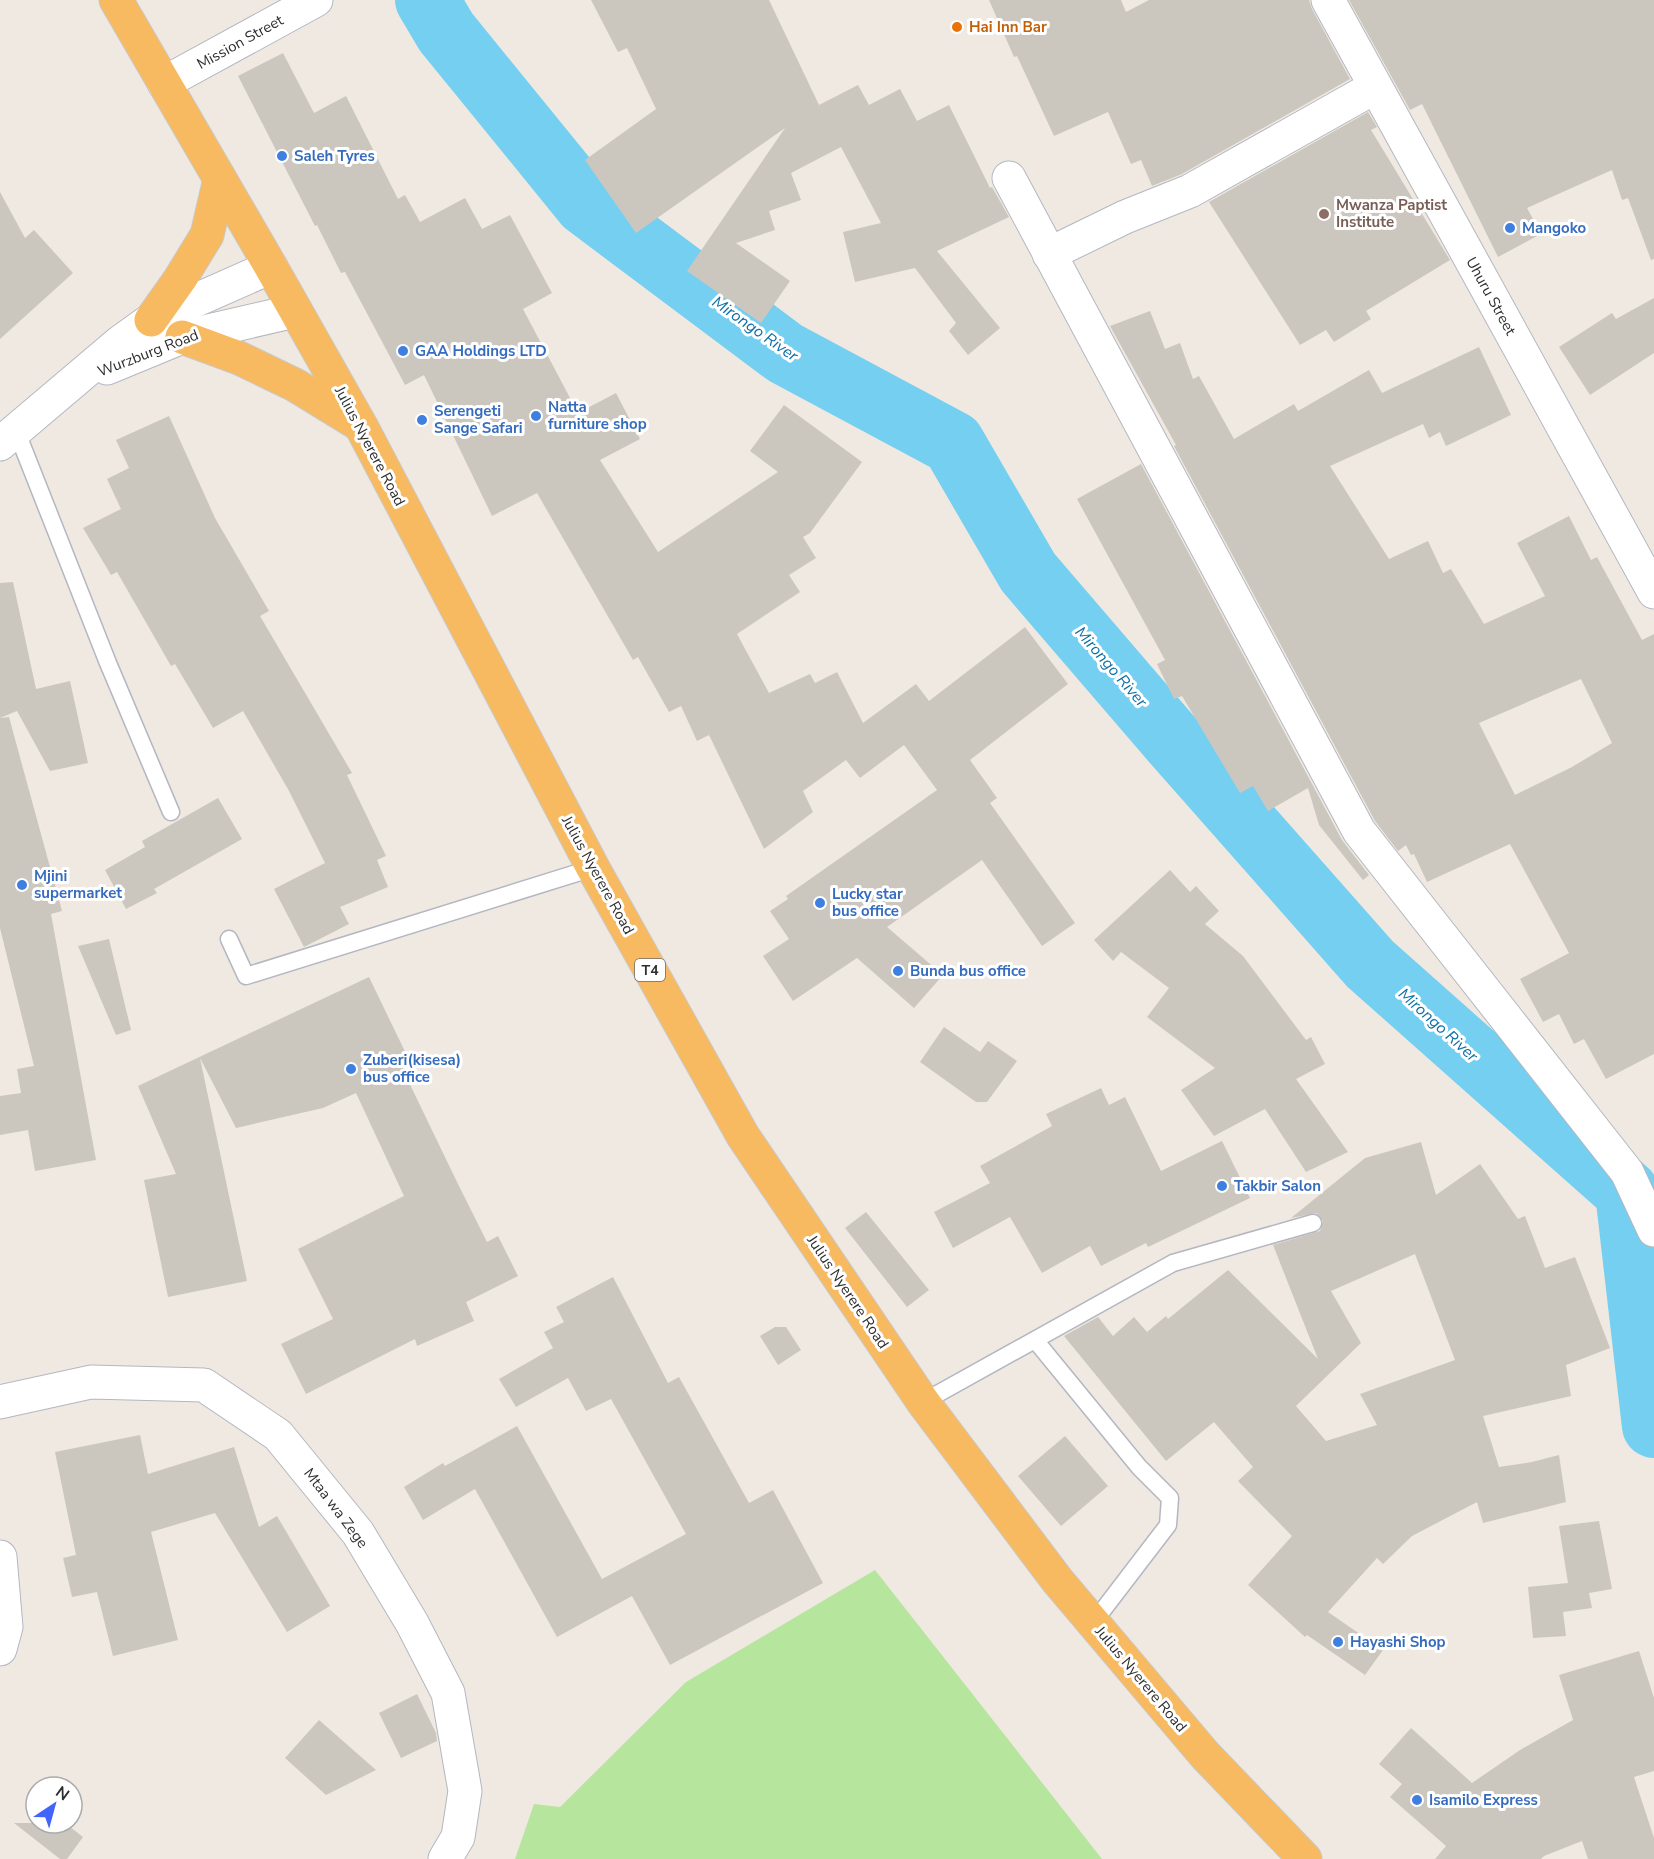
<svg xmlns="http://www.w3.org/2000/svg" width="1654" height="1859" font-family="'Nunito Sans',sans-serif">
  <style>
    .green { fill: #b6e59e }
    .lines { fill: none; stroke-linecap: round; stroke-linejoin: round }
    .river { stroke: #75cff0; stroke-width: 64 }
    .building { fill: #cbc7bf; fill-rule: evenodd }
    .service-casing { stroke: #b4b7c1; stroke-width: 19 }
    .minor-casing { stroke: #b4b7c1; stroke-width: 35 }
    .tertiary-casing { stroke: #b4b7c1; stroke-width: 35 }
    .secondary-casing { stroke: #b4b7c1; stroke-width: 35 }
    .trunk-casing { stroke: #c9c9c9; stroke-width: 35 }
    .service { stroke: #fff; stroke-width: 16 }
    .minor { stroke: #fff; stroke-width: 33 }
    .tertiary { stroke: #fff; stroke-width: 33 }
    .secondary { stroke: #fff; stroke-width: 33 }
    .trunk { stroke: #f8ba60; stroke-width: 33 }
    .food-dot { fill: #e8710a; stroke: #fff; stroke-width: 2 }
    .shop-dot { fill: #3f7fe0; stroke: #fff; stroke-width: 2 }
    .education-dot { fill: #8d6e63; stroke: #fff; stroke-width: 2 }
    .labels { text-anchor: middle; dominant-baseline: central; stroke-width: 6; stroke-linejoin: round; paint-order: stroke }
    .shield { fill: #fff; stroke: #6d6d6d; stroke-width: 1.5 }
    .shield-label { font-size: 14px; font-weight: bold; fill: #2e2e2e }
    .food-label { font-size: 15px; font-weight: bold; fill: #c56008; stroke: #fff; text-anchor: start }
    .street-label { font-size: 15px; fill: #2e2e2e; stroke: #fff }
    .shop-label { font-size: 15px; font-weight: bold; fill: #366cbe; stroke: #fff; text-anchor: start }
    .education-label { font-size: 15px; font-weight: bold; fill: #785e54; stroke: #fff; text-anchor: start }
    .water-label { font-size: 16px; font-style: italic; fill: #0d6fa3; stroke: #fff }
  </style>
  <rect width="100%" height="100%" fill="#efe9e1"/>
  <!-- green -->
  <polygon class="green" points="875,1570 1102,1859 515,1859 534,1804 560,1807 686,1682"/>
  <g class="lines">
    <!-- river -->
    <polyline class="river" points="427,0 446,32 586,204 785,353 953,443 1028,572 1174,742 1370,964 1627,1192 1654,1426"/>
  </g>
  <!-- building -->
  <g class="building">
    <polygon points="591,0 769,0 819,105 858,85 869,105 900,89 917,121 949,105 990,188 992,187 1009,217 937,251 1000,328 968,355 949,331 956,323 915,268 855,282 843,232 881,223 841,147 791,173 801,200 769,211 775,230 736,243 790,281 761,323 687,271 785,128 636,233 585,160 656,109 627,48 618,52"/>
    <polygon points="989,0 1121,0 1126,12 1149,0 1309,0 1312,9 1350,79 1182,174 1152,186 1141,160 1131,164 1108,112 1054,136 1017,56 1014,57"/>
    <polygon points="1349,0 1654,0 1654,259 1651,260 1628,198 1622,200 1612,170 1527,208 1541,234 1498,257 1422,104 1410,110"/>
    <polygon points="283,53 314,113 346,96 398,199 405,195 420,222 465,198 482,229 510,215 552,293 523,309 578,413 616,393 640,439 600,460 658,552 778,472 750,451 784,405 862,462 810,533 803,537 816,558 789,575 800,592 737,634 769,693 810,674 815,683 837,672 863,723 916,684 929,701 1025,627 1068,684 970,760 997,798 990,803 1075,923 1042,946 982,860 887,927 943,975 914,1008 857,958 793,1001 763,956 789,939 770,911 788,899 786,896 937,790 904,745 860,778 846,760 803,791 813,812 764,849 709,735 697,741 681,706 669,712 638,657 633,660 537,493 492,516 424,375 405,385 345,272 341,273 317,225 315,226 238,76"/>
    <polygon points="1368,112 1377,127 1371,130 1450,260 1366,311 1371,319 1334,342 1326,330 1300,345 1209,202"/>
    <polygon points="0,192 25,238 34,230 73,273 0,339"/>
    <polygon points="1654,298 1654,353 1590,395 1559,347 1612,313 1616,319"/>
    <path d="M1150,311L1165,349L1180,343L1193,379L1199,376L1234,439L1294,404L1298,411L1369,370L1382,393L1479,347L1511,415L1446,446L1440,432L1429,438L1423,424L1330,466L1389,559L1428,541L1443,573L1451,569L1484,624L1545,596L1517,543L1569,516L1591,560L1597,557L1642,640L1654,634V1054L1606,1079L1584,1039L1574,1044L1559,1014L1543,1022L1520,979L1569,953L1510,844L1427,882L1414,854L1411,855L1406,845L1398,851L1375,821L1174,446L1176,445L1110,326ZM1581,679L1612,743L1572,767L1515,795L1479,723Z"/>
    <polygon points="169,416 215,518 269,611 260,616 352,773 347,775 386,856 377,860 388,887 340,907 349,924 304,947 274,889 325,863 289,791 243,711 213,728 175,664 171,666 117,572 111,575 83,528 121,509 107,479 129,468 116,440"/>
    <polygon points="1141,464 1342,840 1369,875 1363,880 1319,825 1308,788 1268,811 1253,786 1240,793 1182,696 1174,699 1157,664 1165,660 1077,499"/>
    <polygon points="13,582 36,689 70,681 88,763 50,771 17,711 0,718 9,717 62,911 51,914 96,1160 35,1171 28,1130 0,1135 0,1096 21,1093 17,1069 34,1066 0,928 0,583"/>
    <polygon points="218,798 242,839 154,889 157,893 126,909 105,870 145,847 142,841"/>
    <polygon points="1170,870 1190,892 1196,886 1219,911 1205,924 1243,956 1306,1040 1311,1037 1325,1064 1296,1079 1348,1152 1306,1172 1265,1109 1214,1136 1181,1090 1215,1068 1147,1017 1169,988 1121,952 1113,961 1094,940"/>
    <polygon points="109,939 131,1030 116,1035 78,946"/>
    <polygon points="369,977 412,1066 403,1070 457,1182 487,1242 498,1236 518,1276 466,1302 474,1321 417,1346 415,1339 306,1394 281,1344 333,1319 298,1249 404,1196 356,1093 323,1108 236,1128 200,1058 247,1281 168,1297 144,1180 176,1174 138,1086"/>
    <polygon points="944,1027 980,1052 988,1041 1017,1061 987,1102 976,1102 920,1062"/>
    <polygon points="1101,1088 1109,1105 1125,1097 1161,1171 1222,1141 1250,1198 1148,1247 1146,1243 1101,1266 1090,1246 1042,1273 1010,1217 953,1248 934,1212 990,1183 980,1166 1052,1126 1046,1114"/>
    <path d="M1421,1142L1436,1195L1480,1164L1518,1219L1525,1216L1545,1268L1575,1257L1610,1348L1566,1365L1571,1396L1483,1416L1499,1467L1532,1462L1559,1455L1566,1502L1483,1523L1477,1502L1412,1536L1383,1564L1377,1558L1328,1612L1383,1650L1365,1675L1307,1635L1305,1637L1248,1585L1292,1536L1238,1481L1253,1467L1214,1422L1166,1461L1064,1336L1098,1317L1113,1336L1134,1317L1147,1332L1166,1316L1168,1319L1228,1270L1318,1359L1273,1245L1320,1231L1323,1221L1316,1213L1291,1218L1365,1158ZM1415,1254L1455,1360L1360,1394L1377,1425L1326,1441L1296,1406L1361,1343L1331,1291Z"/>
    <polygon points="866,1212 929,1290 907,1307 845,1228"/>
    <polygon points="613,1277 668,1383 679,1377 749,1503 773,1490 823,1583 670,1665 632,1596 557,1637 475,1489 423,1520 404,1487 443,1463 445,1466 517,1426 602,1579 686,1534 611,1399 586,1411 568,1378 516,1407 499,1379 553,1348 544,1332 564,1322 556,1307"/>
    <polygon points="775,1327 786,1327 801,1350 778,1365 760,1336"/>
    <polygon points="140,1435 148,1474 234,1447 259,1527 277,1516 330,1606 287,1632 215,1513 151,1532 178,1640 113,1656 97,1592 72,1597 63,1558 76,1555 55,1452"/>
    <polygon points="1065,1436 1108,1486 1061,1526 1018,1476"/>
    <polygon points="1599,1521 1612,1589 1589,1593 1592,1608 1563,1612 1566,1636 1533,1638 1528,1587 1568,1583 1559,1526"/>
    <polygon points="1639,1651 1654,1698 1654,1771 1634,1777 1654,1838 1654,1859 1588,1859 1582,1841 1544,1856 1541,1859 1435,1859 1446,1846 1390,1797 1402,1784 1379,1764 1411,1728 1472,1783 1520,1750 1573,1720 1559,1675"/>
    <polygon points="417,1694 436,1733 437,1741 401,1758 379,1713"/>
    <polygon points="319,1720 376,1770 326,1795 285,1758"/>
    <polygon points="14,1823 65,1823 83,1837 67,1859 60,1859"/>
  </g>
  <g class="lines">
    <!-- service casing -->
    <g class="service-casing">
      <g id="service">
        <polyline points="16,430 108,663 171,812"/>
        <polyline points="229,939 246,976 593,868"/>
        <polyline points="1035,1340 1139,1467 1170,1498 1168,1525 1093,1623"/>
        <polyline points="923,1402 1173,1263 1313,1223"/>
      </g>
    </g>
    <!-- minor casing -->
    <g class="minor-casing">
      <g id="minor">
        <polyline points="164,83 316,0"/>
        <polyline points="1009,178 1359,831 1627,1172 1654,1230"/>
        <polyline points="1049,254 1125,217 1190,191 1375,87"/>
        <polyline points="0,1402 91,1382 204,1385 278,1435 358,1533 412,1623 448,1693 465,1791 458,1837 445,1859"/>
      </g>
    </g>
    <!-- tertiary casing -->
    <g class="tertiary-casing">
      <polyline id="tertiary" points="1328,0 1654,592"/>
    </g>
    <!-- secondary casing -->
    <g class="secondary-casing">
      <g id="secondary">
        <polyline points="107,368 182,337 295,311"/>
        <polyline points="0,444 119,343 151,320 271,267"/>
        <polyline points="0,1557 6,1627 0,1649"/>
      </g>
    </g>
    <!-- trunk casing -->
    <g class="trunk-casing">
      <g id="trunk">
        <polyline points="116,0 271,267 361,426 593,868 743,1136 923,1402 1057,1580 1205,1755 1305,1859"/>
        <polyline points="151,320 180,279 207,235 220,179"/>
        <polyline points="182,337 239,358 295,385 357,423"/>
      </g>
    </g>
    <!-- service -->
    <use href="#service" class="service"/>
    <!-- minor -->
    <use href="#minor" class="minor"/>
    <!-- tertiary -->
    <use href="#tertiary" class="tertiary"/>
    <!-- secondary -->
    <use href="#secondary" class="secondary"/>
    <!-- trunk -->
    <use href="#trunk" class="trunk"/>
  </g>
  <!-- markers -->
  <circle class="food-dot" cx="957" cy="27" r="6"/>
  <g class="shop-dot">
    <circle cx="282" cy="156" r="6"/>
    <circle cx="1510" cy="228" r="6"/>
    <circle cx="403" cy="351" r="6"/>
    <circle cx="536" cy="416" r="6"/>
    <circle cx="422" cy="420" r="6"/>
    <circle cx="22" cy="885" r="6"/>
    <circle cx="820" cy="903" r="6"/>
    <circle cx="898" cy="971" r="6"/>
    <circle cx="351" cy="1069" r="6"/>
    <circle cx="1222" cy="1186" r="6"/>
    <circle cx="1338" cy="1642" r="6"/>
    <circle cx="1417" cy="1800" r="6"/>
  </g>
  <circle class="education-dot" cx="1324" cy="214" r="6"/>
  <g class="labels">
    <!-- shield labels -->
    <rect class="shield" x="635" y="959" width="30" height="22" rx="4.5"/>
    <g class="shield-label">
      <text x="650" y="970">T4</text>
    </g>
    <!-- food labels -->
    <g class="food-label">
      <text x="969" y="27">Hai Inn Bar</text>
    </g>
    <!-- street labels -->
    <g class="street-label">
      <text transform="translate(240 42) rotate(-29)">Mission Street</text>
      <text transform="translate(1491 296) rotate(61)">Uhuru Street</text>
      <text transform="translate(148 353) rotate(-21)">Wurzburg Road</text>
      <text transform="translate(370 446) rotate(62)">Julius Nyerere Road</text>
      <text transform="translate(598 875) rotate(61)">Julius Nyerere Road</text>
      <text transform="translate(848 1292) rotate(56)">Julius Nyerere Road</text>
      <text transform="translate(336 1508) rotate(53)">Mtaa wa Zege</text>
      <text transform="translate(1141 1679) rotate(50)">Julius Nyerere Road</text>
    </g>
    <!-- shop labels -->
    <g class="shop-label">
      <text x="294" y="156">Saleh Tyres</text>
      <text x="1522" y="228">Mangoko</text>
      <text x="415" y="351">GAA Holdings LTD</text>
      <text x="548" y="407">Natta<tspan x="548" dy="17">furniture shop</tspan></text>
      <text x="434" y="411">Serengeti<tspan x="434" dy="17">Sange Safari</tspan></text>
      <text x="34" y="876">Mjini<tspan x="34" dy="17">supermarket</tspan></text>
      <text x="832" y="894">Lucky star<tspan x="832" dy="17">bus office</tspan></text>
      <text x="910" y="971">Bunda bus office</text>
      <text x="363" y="1060">Zuberi(kisesa)<tspan x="363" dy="17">bus office</tspan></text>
      <text x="1234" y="1186">Takbir Salon</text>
      <text x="1350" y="1642">Hayashi Shop</text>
      <text x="1429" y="1800">Isamilo Express</text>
    </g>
    <!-- education labels -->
    <g class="education-label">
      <text x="1336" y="205">Mwanza Paptist<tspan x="1336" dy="17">Institute</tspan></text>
    </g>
    <!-- water labels -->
    <g class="water-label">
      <text transform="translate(755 329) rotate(35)">Mirongo River</text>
      <text transform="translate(1111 667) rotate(49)">Mirongo River</text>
      <text transform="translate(1438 1025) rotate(42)">Mirongo River</text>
    </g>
  </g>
  <!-- north arrow -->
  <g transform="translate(54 1805) rotate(36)"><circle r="28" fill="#ffffff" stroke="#ababab" stroke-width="1.5"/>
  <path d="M0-4.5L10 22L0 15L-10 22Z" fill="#4264fb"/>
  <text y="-9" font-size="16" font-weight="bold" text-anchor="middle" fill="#2e2e2e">N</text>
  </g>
</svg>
